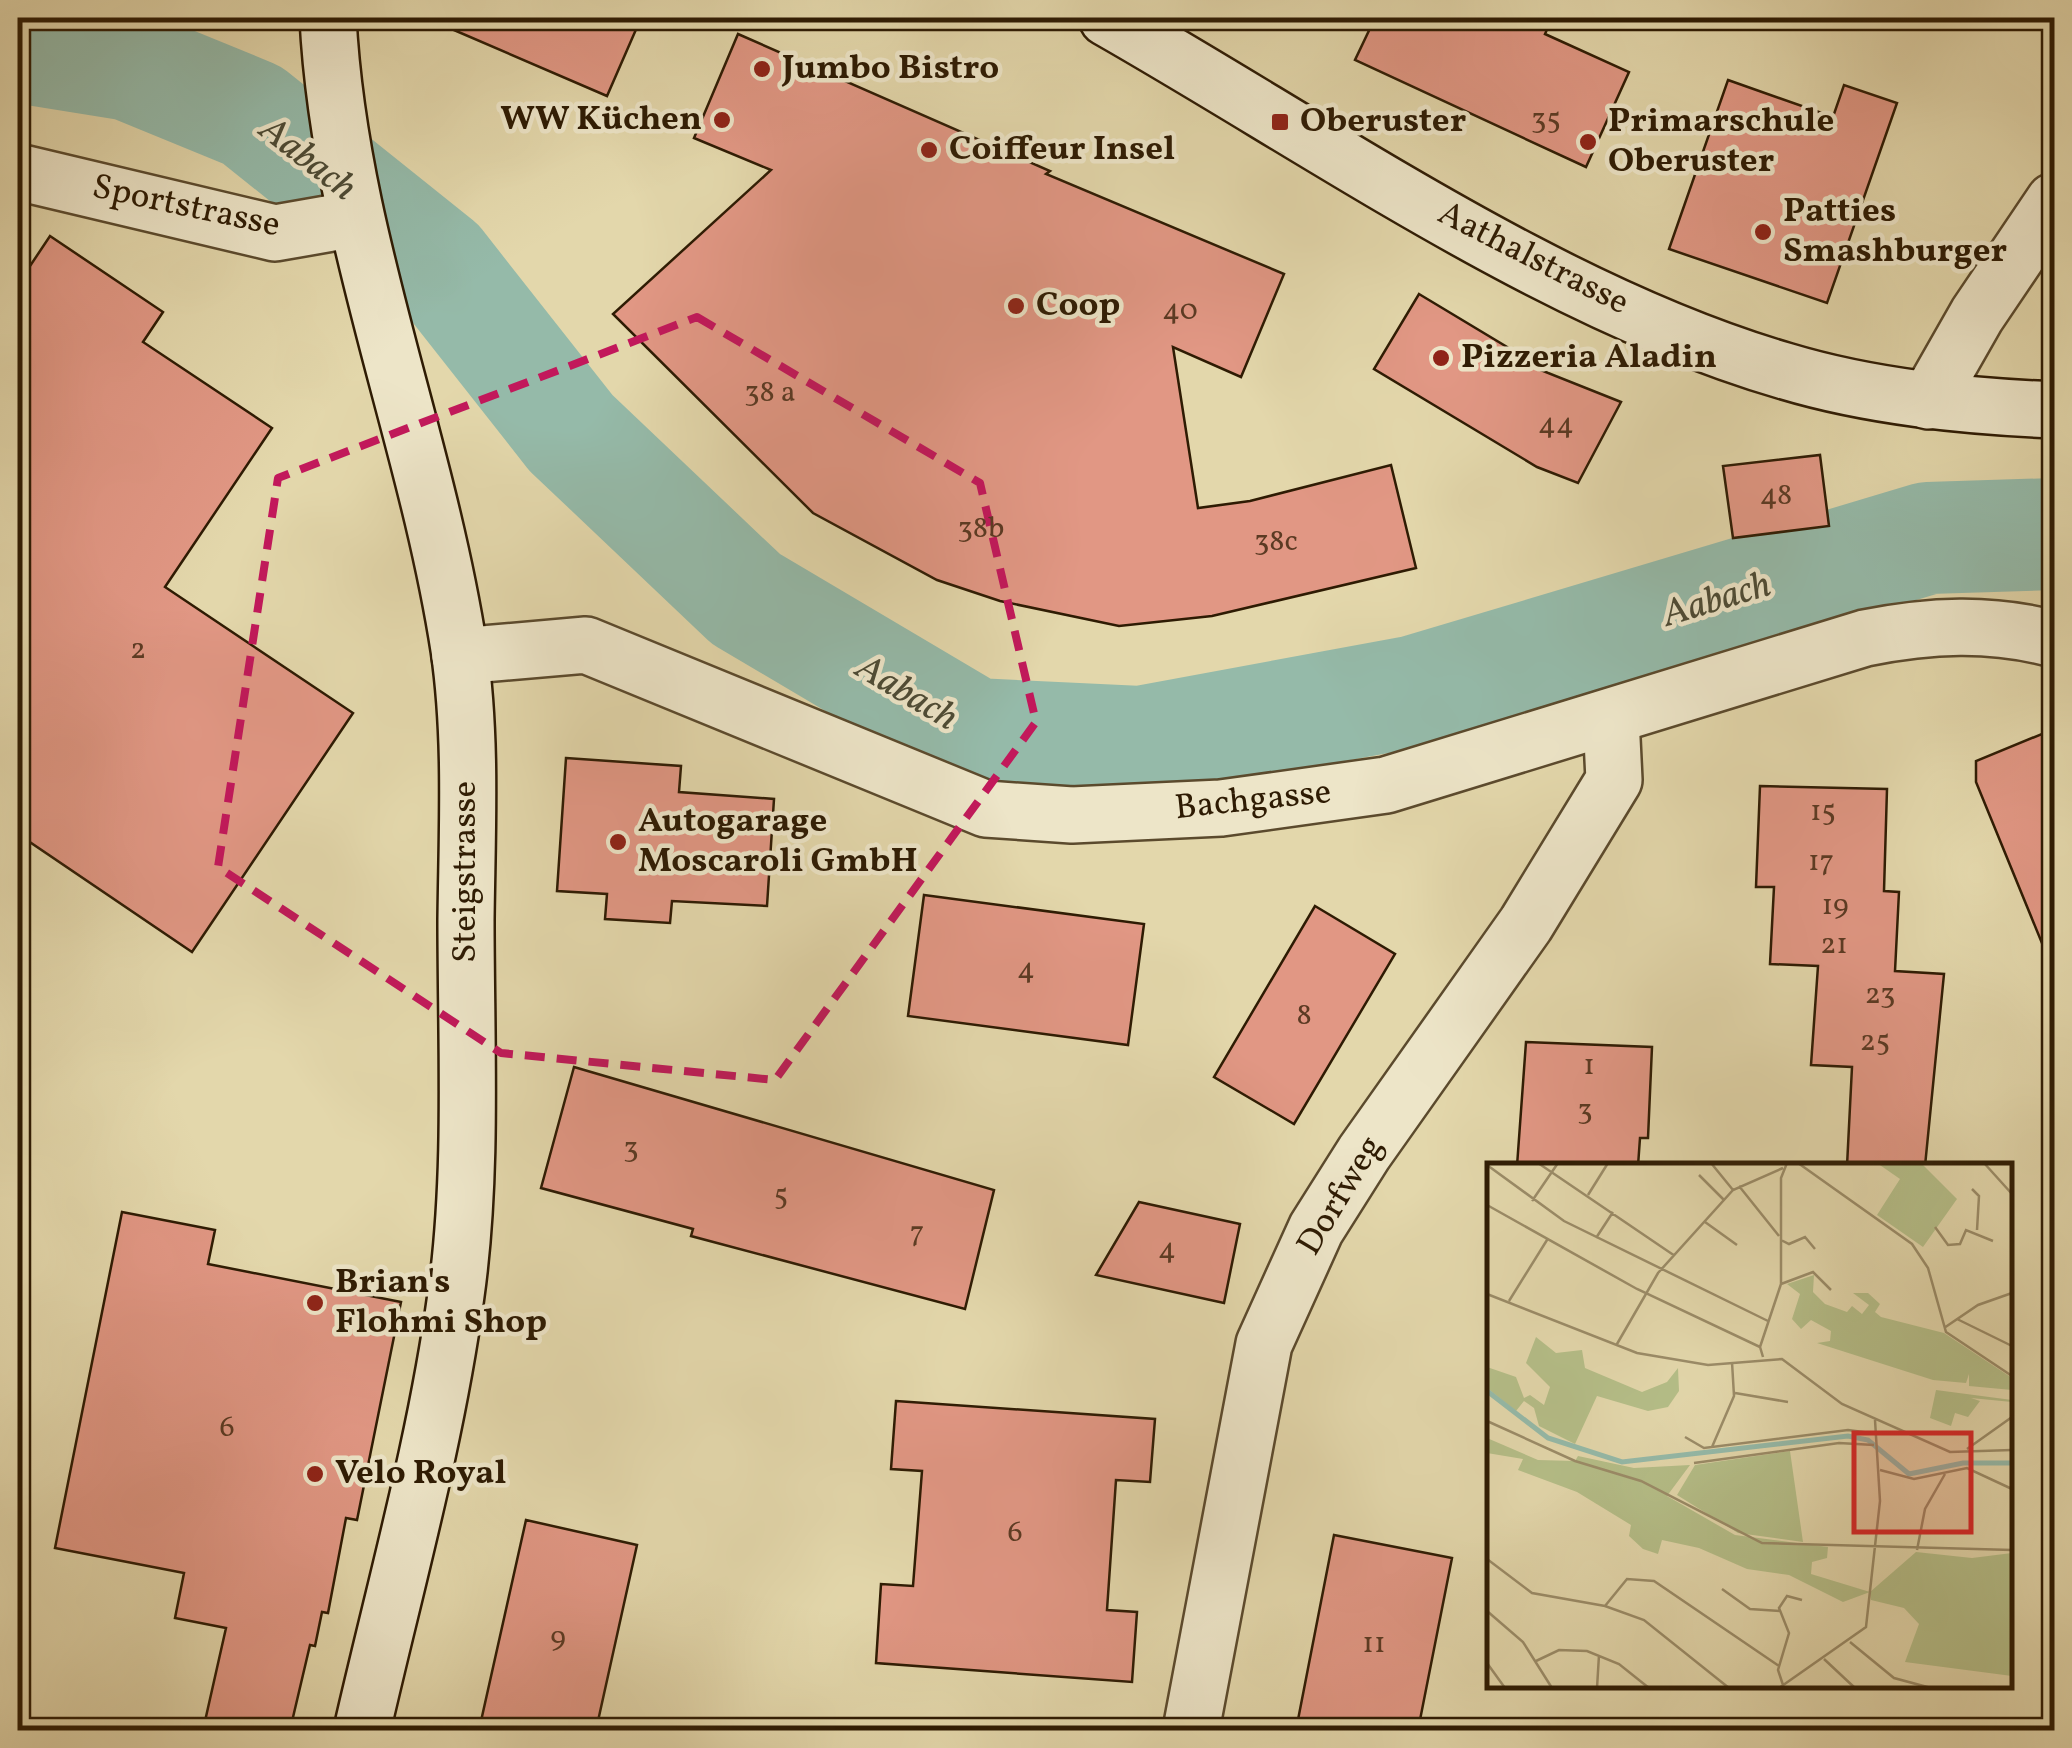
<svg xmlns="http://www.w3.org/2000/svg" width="2072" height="1748" font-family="Vollkorn,serif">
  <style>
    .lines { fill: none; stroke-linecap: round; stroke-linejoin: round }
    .river { stroke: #95baa9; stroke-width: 112 }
    .building { fill: #e19784; stroke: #2e1b03; stroke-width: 2.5 }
    .street-casing { stroke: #5b4a2d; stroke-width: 60 }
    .secondary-casing { stroke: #2e1b03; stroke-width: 60 }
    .street { stroke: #ede5c8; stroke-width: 55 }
    .secondary { stroke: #ede5c8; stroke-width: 55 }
    .marked { fill: none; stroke: #c2185b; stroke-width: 8; stroke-dasharray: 20 12; stroke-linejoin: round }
    .poi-dot { fill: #8f2418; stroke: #ede5c8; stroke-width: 4 }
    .labels { text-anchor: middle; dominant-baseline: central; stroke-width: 9; stroke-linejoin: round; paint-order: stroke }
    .number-label { font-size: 30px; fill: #5b3a23 }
    .poi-label { font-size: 35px; font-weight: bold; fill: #2e1b03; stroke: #ede5c8; text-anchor: start }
    .street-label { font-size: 35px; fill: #2e1b03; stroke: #ede5c8 }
    .water-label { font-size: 38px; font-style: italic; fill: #4d4b35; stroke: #ede5c8 }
    .inset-river { fill: none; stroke: #95baa9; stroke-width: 5 }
    .inset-road { fill: none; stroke: #9b8c68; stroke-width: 2.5 }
    .view { fill: #d62828; fill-opacity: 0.15; stroke: #d62828; stroke-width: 5 }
    .inset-edge { fill: none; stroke: #2e1b03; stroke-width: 5 }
  </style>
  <rect width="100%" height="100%" fill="#e3d7ab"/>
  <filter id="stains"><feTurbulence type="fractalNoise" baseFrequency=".002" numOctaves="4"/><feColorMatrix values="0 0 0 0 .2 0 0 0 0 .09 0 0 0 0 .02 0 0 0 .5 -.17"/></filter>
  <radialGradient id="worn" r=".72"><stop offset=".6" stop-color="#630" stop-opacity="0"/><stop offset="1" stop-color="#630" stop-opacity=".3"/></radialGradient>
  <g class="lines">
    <!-- river -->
    <polyline class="river" points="18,47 130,65 252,115 438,264 571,433 746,599 974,734 1140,742 1416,691 1928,538 2054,534"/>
  </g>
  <!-- building -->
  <g class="building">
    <polygon points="426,18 641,18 607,96"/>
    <polygon points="1375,18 1552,18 1545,34 1629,72 1586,167 1355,60"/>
    <polygon points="738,34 1050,171 1046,174 1284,274 1241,377 1173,347 1198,508 1250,501 1391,465 1416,568 1212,616 1119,626 1000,601 937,580 813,513 613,314 771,170 694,138"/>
    <polygon points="1728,80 1833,117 1844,85 1897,103 1827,303 1669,249"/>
    <polygon points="50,236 163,312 143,342 272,428 165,587 353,713 192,952 18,834 18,284"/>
    <polygon points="1419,294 1507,347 1503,355 1621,402 1578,483 1537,467 1374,369"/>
    <polygon points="1820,455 1829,526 1733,538 1723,466"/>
    <polygon points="2054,729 2054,969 2053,970 1976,782 1976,761"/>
    <polygon points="566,758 681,766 679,792 774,799 767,906 672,901 670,923 605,919 607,894 557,891"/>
    <polygon points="1760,786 1887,789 1884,891 1899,892 1895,971 1944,974 1925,1166 1847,1166 1852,1067 1811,1065 1818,966 1770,964 1774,887 1756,887"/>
    <polygon points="924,895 1144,924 1128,1045 908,1016"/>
    <polygon points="1315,906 1395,954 1294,1124 1214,1077"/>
    <polygon points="1526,1042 1652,1047 1648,1138 1640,1138 1638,1166 1517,1166"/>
    <polygon points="574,1067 994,1190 965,1309 691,1236 693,1229 541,1188"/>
    <polygon points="1139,1202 1240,1224 1224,1303 1096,1275"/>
    <polygon points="122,1212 215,1230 208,1264 401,1302 357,1520 346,1518 328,1613 322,1612 315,1646 310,1645 290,1730 203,1730 226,1628 175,1618 184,1573 55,1548"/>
    <polygon points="896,1401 1155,1419 1150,1482 1116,1480 1107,1610 1137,1612 1132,1682 876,1663 881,1584 913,1586 922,1471 891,1469"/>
    <polygon points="526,1520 637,1545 596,1730 479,1730"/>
    <polygon points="1334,1535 1452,1558 1418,1730 1296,1730"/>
  </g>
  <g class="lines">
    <!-- street casing -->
    <g class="street-casing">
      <g id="street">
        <polyline points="18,172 275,233 355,219"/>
        <polyline points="1928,401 1977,315 2054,201"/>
        <path d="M460,656L586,645L986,809L1072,815L1221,808L1386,785L1865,638C1930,625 1990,622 2054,639"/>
        <polyline points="1191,1730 1264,1344 1316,1229 1364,1153 1526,924 1614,780 1611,718"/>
      </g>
    </g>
    <!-- secondary casing -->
    <g class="secondary-casing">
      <g id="secondary">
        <path d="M328,18C339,235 426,436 459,649C472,738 467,831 466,920C466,1042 473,1175 456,1295C436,1442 395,1586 362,1730"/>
        <path d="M1107,18C1318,138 1551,303 1785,371C1871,397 1965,406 2054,410"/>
      </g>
    </g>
    <!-- street -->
    <use href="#street" class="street"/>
    <!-- secondary -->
    <use href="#secondary" class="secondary"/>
  </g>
  <!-- marked area -->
  <path class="marked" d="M697,317L980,483L1036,722L775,1080L501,1053L218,867L278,478Z"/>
  <!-- markers -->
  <g class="poi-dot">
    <circle cx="762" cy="69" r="10"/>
    <circle cx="722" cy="120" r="10"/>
    <rect x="1270" y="112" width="20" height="20" rx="5"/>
    <circle cx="1588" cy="142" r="10"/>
    <circle cx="929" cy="150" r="10"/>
    <circle cx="1763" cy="232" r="10"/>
    <circle cx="1016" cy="306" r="10"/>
    <circle cx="1441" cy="358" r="10"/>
    <circle cx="618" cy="842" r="10"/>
    <circle cx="315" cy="1303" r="10"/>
    <circle cx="315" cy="1474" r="10"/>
  </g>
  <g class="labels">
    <!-- number labels -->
    <g class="number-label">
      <text x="1546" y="120">35</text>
      <text x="1180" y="311">40</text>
      <text x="770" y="393">38 a</text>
      <text x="1556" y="425">44</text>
      <text x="1776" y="496">48</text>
      <text x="981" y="529">38b</text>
      <text x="1276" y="542">38c</text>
      <text x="138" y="650">2</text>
      <text x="1823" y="812">15</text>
      <text x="1821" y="862">17</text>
      <text x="1835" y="906">19</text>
      <text x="1834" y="945">21</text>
      <text x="1026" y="970">4</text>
      <text x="1880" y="995">23</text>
      <text x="1304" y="1016">8</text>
      <text x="1875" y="1042">25</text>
      <text x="1589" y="1066">1</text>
      <text x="1585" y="1111">3</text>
      <text x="631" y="1149">3</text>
      <text x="781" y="1196">5</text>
      <text x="917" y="1233">7</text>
      <text x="1167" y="1250">4</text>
      <text x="227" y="1428">6</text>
      <text x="1015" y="1533">6</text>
      <text x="558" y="1638">9</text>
      <text x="1374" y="1644">11</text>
    </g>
    <!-- poi labels -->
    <g class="poi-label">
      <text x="782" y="69">Jumbo Bistro</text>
      <text x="702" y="120" text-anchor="end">WW Küchen</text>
      <text x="1300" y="122">Oberuster</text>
      <text x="1608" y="122">Primarschule<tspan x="1608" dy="40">Oberuster</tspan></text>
      <text x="949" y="150">Coiffeur Insel</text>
      <text x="1783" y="212">Patties<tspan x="1783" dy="40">Smashburger</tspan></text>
      <text x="1036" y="306">Coop</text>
      <text x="1461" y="358">Pizzeria Aladin</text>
      <text x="638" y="822">Autogarage<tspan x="638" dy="40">Moscaroli GmbH</tspan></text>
      <text x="335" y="1283">Brian's<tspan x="335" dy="40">Flohmi Shop</tspan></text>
      <text x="335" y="1474">Velo Royal</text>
    </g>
    <!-- street labels -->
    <g class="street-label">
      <text transform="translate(186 207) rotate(12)">Sportstrasse</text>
      <text transform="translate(1533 259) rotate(27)">Aathalstrasse</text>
      <text transform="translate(1253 801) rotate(-6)">Bachgasse</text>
      <text transform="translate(466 872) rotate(-90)">Steigstrasse</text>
      <text transform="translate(1341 1196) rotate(-59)">Dorfweg</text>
    </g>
    <!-- water labels -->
    <g class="water-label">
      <text transform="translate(307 160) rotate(38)">Aabach</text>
      <text transform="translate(1717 601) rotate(-17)">Aabach</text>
      <text transform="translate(906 694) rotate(31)">Aabach</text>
    </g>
  </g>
  <!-- overview -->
  <g transform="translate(1487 1163)">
    <rect width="525" height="525" fill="#e3d7ab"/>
    <path d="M390,0H434L470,36L436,84L390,52L413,16ZM327,112L326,129L338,141L360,149L365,143L375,151L382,142L366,130H381L393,141L388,149L394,154L457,170L525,215V227L482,223V211L479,220L446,217L330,180L343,178L344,168L324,157L314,166L305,156L313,131L300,121ZM49,174L69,190L95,187L98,205L155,229L180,219L191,205L192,228L181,244L161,248L110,233L88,281L52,263L47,245L37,238L29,248L0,225V204L29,214L37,235L43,232L57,242L63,224L39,200ZM449,227L525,237V239L484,235L493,238L481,254L468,250L464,263L443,255ZM0,275L51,297L88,298L91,293L147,305L203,302L180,333L248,372L341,384L340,395L325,399L324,411L383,429L429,389L485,395L525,390V513L418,499L432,461L417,445L384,437L383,429L356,439L302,412L260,406L212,385L175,377L171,391L156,386L142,373L144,362L90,329L31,307L36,296L0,290ZM303,288L316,379L251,370L190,332L208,302Z" fill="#b5be88"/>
    <path class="inset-river" d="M0,228L61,275L135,299L361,273L381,277L422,311L476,300H525"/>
    <path class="inset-road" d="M51,0L188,93M224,0L246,27M311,0L425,81L441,105L459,169L525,213M497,0L525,31M0,2L77,58L281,158M212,12L237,37M252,23L292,73M485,26L492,33L490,67M101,32L121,0M45,38L71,0M0,42L150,126L273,184L276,194M218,59L250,82M448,64L461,82L473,81L479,67L506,78M109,75L126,49M294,77L302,81L318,74L328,86M294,121L326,109L344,127M0,131L150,190L221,202L295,196L355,241L463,289L525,287M22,138L60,77M470,156L525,183M457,165L491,142L525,130M130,181L171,110L246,27L296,5M273,184L294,121V15L300,0M248,230L301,239M0,258L88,298L154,318L275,380L525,387M198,274L217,285L361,267L384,270M225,284L247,233L245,199M480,286L525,254M207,300L352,280L387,282M393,307L427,316L480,305L525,326M430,387L438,346L458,311M0,396L45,430L118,443L157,457L242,525M235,426L263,446L293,448M118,443L140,416L167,418L292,503M0,448L36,479L65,525M363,479L407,515L444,525M337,496L368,525M49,498L72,487L100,488L132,501L162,525M0,500L18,525M296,522L291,507L302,470L292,445L300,433L315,437M110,525L112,492M292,525L379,464L393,338L388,257"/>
    <path class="view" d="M367,270H484V369H367Z"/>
    <rect width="525" height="525" class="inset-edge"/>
  </g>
  <!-- margin -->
  <rect width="2072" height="1748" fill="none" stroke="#e3d7ab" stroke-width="60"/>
  <rect x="20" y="20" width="2032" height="1708" fill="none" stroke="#2e1b03" stroke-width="5"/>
  <rect x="30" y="30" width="2012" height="1688" fill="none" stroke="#2e1b03" stroke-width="2.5"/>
  <rect width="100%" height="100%" filter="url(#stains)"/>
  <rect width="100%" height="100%" fill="url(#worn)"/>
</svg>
